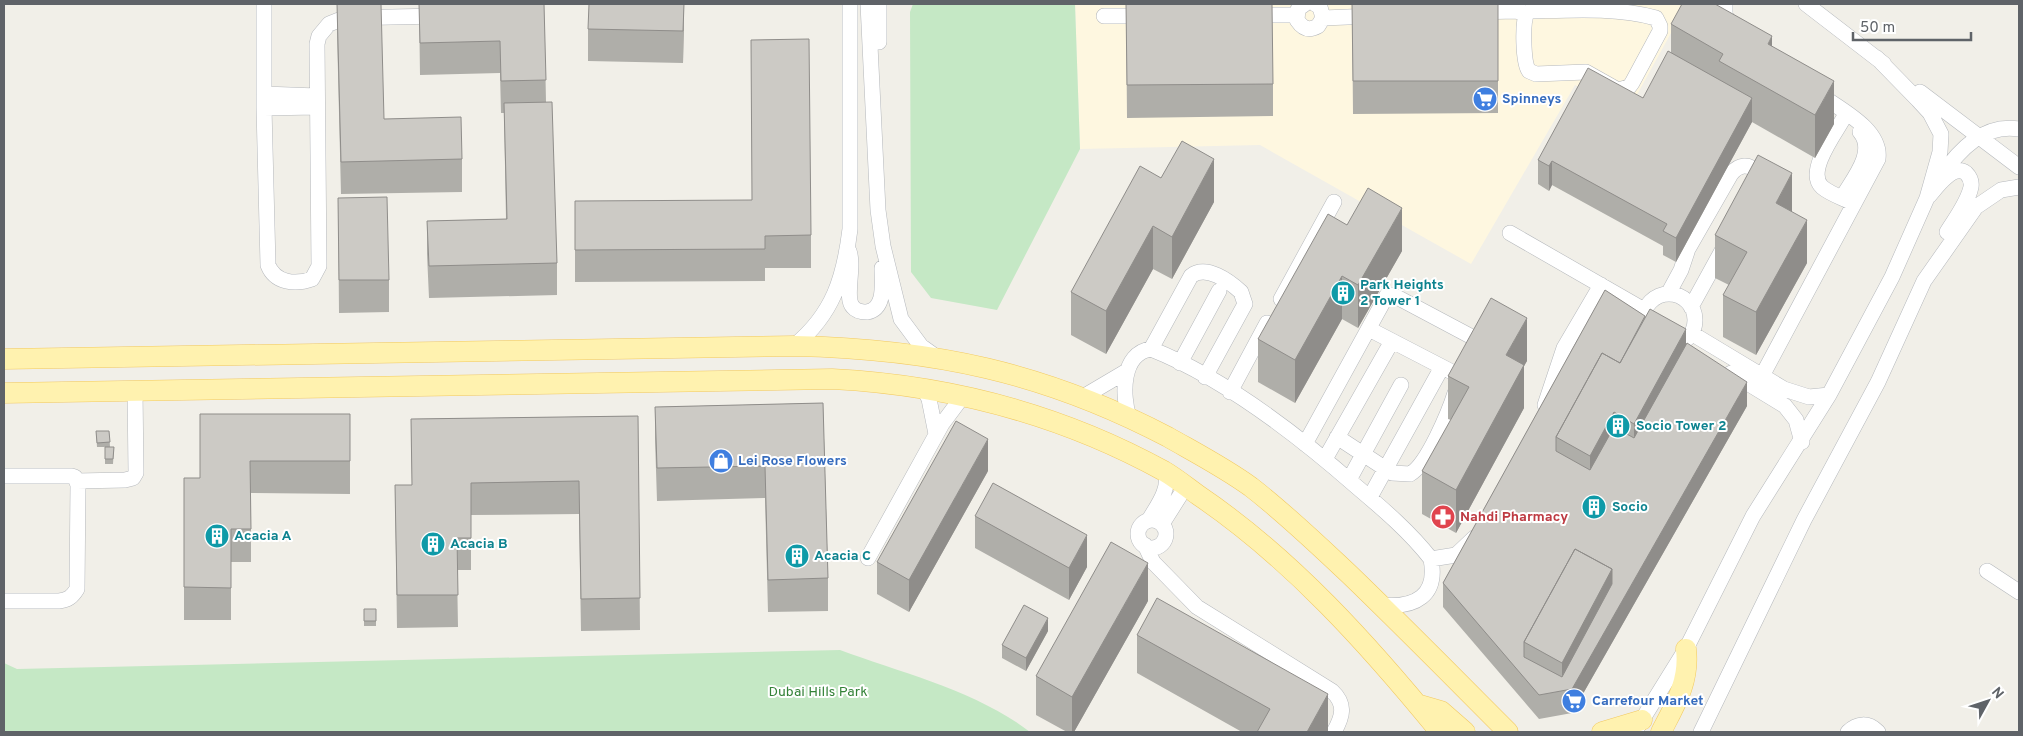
<svg xmlns="http://www.w3.org/2000/svg" width="2023" height="736" viewBox="0 0 2023 736" font-family="Overpass,sans-serif">
	<style>
		.commercial { fill: #fef7e0 }
		.green { fill: #c5e8c5 }
		.lines { fill: none; stroke-linecap: round; stroke-linejoin: round }
		.minor-casing { stroke: #b5b8bc; stroke-width: 16 }
		.major-casing { stroke: #f2c960; stroke-width: 21 }
		.minor { stroke: #fff; stroke-width: 15 }
		.major { stroke: #fff2af; stroke-width: 20 }
		.wall { fill: #afaea9 }
		.shaded-wall { fill: #8f8d8a }
		.building { fill: #cccac5; stroke: #8f8d8a; fill-rule: evenodd }
		.labels { text-anchor: middle; dominant-baseline: central; stroke-width: 4; stroke-linejoin: round; paint-order: stroke }
		.shop-label { font-size: 14px; font-weight: bold; fill: #366cbe; stroke: #fff; text-anchor: start }
		.culture-label { font-size: 14px; font-weight: bold; fill: #0d838f; stroke: #fff; text-anchor: start }
		.health-label { font-size: 14px; font-weight: bold; fill: #be3a42; stroke: #fff; text-anchor: start }
		.park-label { font-size: 14px; fill: #348238; stroke: #fff }
	</style>
	<rect width="100%" height="100%" fill="#f1efe8"/>
	<path class="commercial" d="M1075,4H1687L1628,111L1575,85L1471,264L1260,145L1080,149Z"/>
	<path class="green" d="M913,4H1075L1080,149L997,310L931,298L911,272L910,12Z
		M840,650C902,673 977,691 1030,732H4V663L17,669Z"/>
	<g class="lines">
		<defs>
			<path id="minor" d="M264,4V108L268,265C275,283 295,285 312,279L319,266L317,44L319,36L329,24L344,18L439,16
				M868,4L878,210L883,246L901,319L921,346L935,356
				M1305,4L1298,9L1297,20C1303,29 1309,31 1318,26L1323,18L1320,7L1315,4
				M1725,4V14L1731,27
				M1806,4L1884,64
				M1531,11C1571,10 1617,7 1656,18L1660,26V31L1632,83L1629,87L1618,90L1586,72L1536,74L1529,71C1523,63 1522,22 1527,13Z
				M1477,12L1515,11L1527,13
				M1253,15H1297
				M1104,16H1145
				M1323,18L1372,16
				M879,42V4
				M1920,92L2019,167
				M264,94L317,96
				M264,108L316,107
				M1846,114C1837,131 1805,171 1822,187C1830,194 1843,198 1853,203
				M1941,176C1959,150 1984,123 2019,129
				M1929,196C1937,187 1953,163 1966,173C1970,177 1972,181 1971,187C1968,202 1955,219 1947,232
				M1842,198C1852,180 1877,152 1860,132
				M1510,233L1644,310
				M849,251C855,267 844,298 853,307C856,311 862,312 867,312C886,309 882,282 882,268
				M1668,294L1681,270L1688,249L1731,174C1739,164 1749,163 1758,173L1759,183
				M1643 320a26 26 0 1 1 52 0a26 26 0 1 1-52 0Z
				M1281,299L1334,202
				M1691,307L1724,247
				M1369,329L1450,371
				M1691,333L1784,389L1809,397L1829,395
				M794,346C833,314 844,278 850,229V4
				M1151,349L1191,276C1206,264 1229,281 1241,292L1245,304L1205,377
				M1180,363L1219,291
				M1731,373L1785,406L1796,420L1802,442
				M1762,376L1878,159C1882,129 1839,109 1819,94
				M923,387L929,399L936,434
				M1230,392L1267,323
				M1083,397L1127,371
				M1545,405L1564,348L1601,285
				M1129,417C1122,396 1121,353 1151,349C1222,377 1300,437 1357,487C1383,509 1410,532 1431,559C1438,596 1415,608 1382,605
				M1337,437L1392,473L1410,474C1427,465 1449,412 1455,393
				M1305,444L1387,295H1393L1472,337L1475,344L1473,354
				M1325,459L1392,341
				M4,476H72L75,477L78,485L77,589C72,597 68,600 59,601H4
				M1349,480L1401,385
				M77,481L125,480L133,478L136,473L135,390
				M1370,497L1442,367
				M1149,520C1157,506 1171,488 1165,472
				M1138 534a14 14 0 1 1 28 0a14 14 0 1 1-28 0Z
				M1162,524L1186,486
				M1145,545L1153,562L1197,607L1332,691C1346,704 1343,716 1334,732
				M868,558L942,424L963,396
				M1431,559L1456,555L1474,538
				M1987,571L2019,592
				M1637,728L1686,649L1753,516L1829,395L1892,277L1927,198L1940,152L1941,134L1930,113L1918,100L1877,58
				M1701,732L1804,520L1878,382L1924,281L1976,207L2001,190L2019,187
				M1848,732C1857,723 1868,722 1878,732"/>
			<path id="major" d="M4,359L794,346C933,349 1044,372 1168,437C1196,453 1225,468 1251,487C1286,514 1317,544 1349,574C1403,626 1455,679 1508,732
				M4,393L832,379C949,385 1062,415 1164,471C1176,478 1187,487 1198,495C1291,558 1369,645 1440,732
				M1417,704L1441,711L1465,732
				M1602,732L1642,720
				M1661,732C1675,705 1690,681 1686,649"/>
		</defs>
		<use href="#minor" class="minor-casing"/>
		<use href="#major" class="major-casing"/>
		<use href="#minor" class="minor"/>
		<use href="#major" class="major"/>
	</g>
	<path class="wall" d="M337,4L384,119L462,159V192L341,194L337,32Z
		M419,4H544L546,102L557,263V295L429,298L427,254V221L506,219L504,113H501L500,73L420,75Z
		M684,4L683,63L588,61V29Z
		M1126,4L1273,84V116L1127,118Z
		M1352,4L1498,81V113L1353,114Z
		M1671,24L1772,46L1834,124L1815,158L1752,122L1676,262L1663,255V246L1552,185L1549,191L1538,184V160L1643,98L1671,53Z
		M1161,178L1214,202L1172,279L1153,269L1106,354L1071,335V292Z
		M338,198L389,280V312L339,313Z
		M575,201L811,235V268H765V281L575,282Z
		M1792,212L1807,263L1756,355L1723,337V295L1729,285L1715,278V235Z
		M1347,225L1402,251L1358,328L1342,319L1295,403L1258,382V339Z
		M1605,290L1686,343L1747,406L1572,713L1539,719L1443,607V583Z
		M1527,361L1524,365V408L1456,533L1422,514V471L1451,420L1448,419V376Z
		M823,403L828,578V611L768,612L765,498L657,501L655,439V407Z
		M350,414V494L251,493V562H231V620H184V478H200Z
		M638,416L640,630L581,631L579,514L471,515V570H457L458,627L397,628L395,485H412L411,419Z
		M96,431H109L110,447H97Z
		M105,447H114L113,464H105Z
		M988,471L909,612L877,594V562Z
		M975,516L1087,567L1069,600L975,548Z
		M1148,601L1074,732H1067L1036,715V676Z
		M364,609H376V626H364Z
		M1048,631L1026,671L1002,658V645Z
		M1137,635L1328,732H1242L1137,673Z"/>
	<path class="shaded-wall" d="M684,4L683,63V31Z
		M1772,36V79L1768,44Z
		M1834,81V124L1815,158V115Z
		M1752,98V122L1676,262V238Z
		M1214,159V202L1172,279V237Z
		M1552,161V185L1549,191V166Z
		M1792,173V216L1776,203Z
		M1402,208V251L1358,328V285Z
		M1807,220V263L1756,355V312Z
		M1153,226V269L1106,354V311Z
		M1342,276V319L1295,403V360Z
		M1527,318V361L1506,398V355Z
		M1686,329V368L1634,462V424Z
		M1524,365V408L1456,533V490Z
		M1747,382V406L1572,713V689Z
		M1614,412V451L1590,494V456Z
		M988,439V471L909,612V580Z
		M1087,535V567L1069,600V568Z
		M1148,563V601L1074,732H1072V697Z
		M1612,569V608L1562,690V663Z
		M1048,618V631L1026,671V658Z
		M1328,694V732H1307Z"/>
	<path class="building" d="M337,4H381L384,119L461,117L462,159L341,162Z
		M419,4H544L546,80L501,81L500,41L420,43Z
		M589,4H684L683,31L588,29Z
		M1126,4H1272L1273,84L1127,85Z
		M1352,4H1498V81H1353Z
		M1682,4H1715L1772,36L1768,44L1834,81L1815,115L1719,61L1723,54L1671,24Z
		M809,39L811,235L765,236V249L575,250V201L752,200L751,40Z
		M1668,51L1752,98L1676,238L1663,231L1667,224L1552,161L1549,166L1538,160L1588,68L1643,98Z
		M552,102L557,263L429,266L427,221L507,219L504,103Z
		M1182,141L1214,159L1172,237L1153,226L1106,311L1071,292L1140,166L1161,178Z
		M1758,155L1792,173L1776,203L1807,220L1756,312L1723,295L1747,252L1715,235Z
		M1368,188L1402,208L1358,285L1342,276L1295,360L1258,339L1328,214L1347,225Z
		M387,197L389,280H339L338,198Z
		M1605,290L1645,316L1620,363L1602,353L1556,437V451L1590,470L1614,427L1634,438L1687,343L1747,382L1572,689L1539,695L1443,583ZM1575,549L1612,569V584L1562,677L1524,657V642Z
		M1491,298L1527,318L1506,355L1524,365L1456,490L1422,471L1469,387L1448,376Z
		M1650,309L1686,329L1634,424L1614,412L1590,456L1556,437L1602,353L1620,363Z
		M823,403L828,578L768,580L765,466L657,468L655,407Z
		M200,414H350V461H250L251,529H231V588L184,587V478H200Z
		M638,416L640,598L581,599L579,481L471,483V538H457L458,595H397L395,485H412L411,419Z
		M956,421L988,439L909,580L877,562Z
		M96,431H109L110,442L97,443Z
		M105,447H114L113,459H105Z
		M993,483L1087,535L1069,568L975,516Z
		M1111,542L1148,563L1072,697L1036,676Z
		M1575,549L1612,569L1562,663L1524,642Z
		M1157,598L1328,694L1307,732H1257L1270,709L1137,635Z
		M1024,605L1048,618L1026,658L1002,645Z
		M364,609H376V621H364Z"/>
	<defs>
		<symbol id="supermarket-disc" viewBox="-11 -11 22 22"><circle r="9.5" fill="#3f7fe0" stroke="#fff"/><path d="M-6-5.5h2.5l.6 2H6L4.5 2H-2.5L-4.4-4H-6ZM-1.5 3.2a1.3 1.3 0 1 0 .1 0ZM3 3.2a1.3 1.3 0 1 0 .1 0Z" fill="#fff"/></symbol>
		<symbol id="building-disc" viewBox="-11 -11 22 22"><circle r="9.5" fill="#0f9aa8" stroke="#fff"/><path d="M-4-6H4V6H1V3H-1V6H-4ZM-2.5-4.3h1.7v1.8h-1.7ZM.8-4.3h1.7v1.8H.8ZM-2.5-1h1.7V.8h-1.7ZM.8-1h1.7V.8H.8Z" fill="#fff"/></symbol>
		<symbol id="shop-disc" viewBox="-11 -11 22 22"><circle r="9.5" fill="#3f7fe0" stroke="#fff"/><path d="M-5-2.5h2.3a2.7 3.5 0 0 1 5.4 0H5L5.5 6h-11ZM-1.5-2.5h3a1.5 2.3 0 0 0-3 0Z" fill="#fff"/></symbol>
		<symbol id="pharmacy-disc" viewBox="-11 -11 22 22"><circle r="9.5" fill="#e0444e" stroke="#fff"/><path d="M-2-6h4v4h4v4h-4v4h-4v-4h-4v-4h4Z" fill="#fff"/></symbol>
	</defs>
	<g fill-rule="evenodd">
		<use href="#supermarket-disc" x="1471" y="85" width="28" height="28"/>
		<use href="#building-disc" x="1329" y="279" width="28" height="28"/>
		<use href="#building-disc" x="1604" y="412" width="28" height="28"/>
		<use href="#shop-disc" x="707" y="447" width="28" height="28"/>
		<use href="#building-disc" x="1580" y="493" width="28" height="28"/>
		<use href="#pharmacy-disc" x="1429" y="503" width="28" height="28"/>
		<use href="#building-disc" x="203" y="522" width="28" height="28"/>
		<use href="#building-disc" x="419" y="530" width="28" height="28"/>
		<use href="#building-disc" x="783" y="542" width="28" height="28"/>
		<use href="#supermarket-disc" x="1560" y="687" width="28" height="28"/>
	</g>
	<g class="labels">
		<g class="shop-label">
			<text x="1502" y="99">Spinneys</text>
			<text x="738" y="461">Lei Rose Flowers</text>
			<text x="1592" y="701">Carrefour Market</text>
		</g>
		<g class="culture-label">
			<text x="1360" y="285">Park Heights<tspan x="1360" dy="16">2 Tower 1</tspan></text>
			<text x="1636" y="426">Socio Tower 2</text>
			<text x="1612" y="507">Socio</text>
			<text x="234" y="536">Acacia A</text>
			<text x="450" y="544">Acacia B</text>
			<text x="814" y="556">Acacia C</text>
		</g>
		<g class="health-label">
			<text x="1460" y="517">Nahdi Pharmacy</text>
		</g>
		<g class="park-label">
			<text x="818" y="692">Dubai Hills Park</text>
		</g>
	</g>
	<rect width="2023" height="736" fill="none" stroke="#5f6368" stroke-width="10"/>
	<g transform="translate(1988 701) rotate(50)" stroke="#ffffff" stroke-width="4" paint-order="stroke">
	<path d="M0-4L9 19L0 12L-9 19Z" fill="#5f6368"/>
	<text y="-8" font-size="14" font-weight="bold" text-anchor="middle" fill="#5f6368">N</text>
	</g>
	<path d="M1853 32v8h118v-8" fill="none" stroke="#5f6368" stroke-width="2.5"/>
	<text x="1860" y="32" font-size="15" fill="#5f6368" stroke="#ffffff" stroke-width="4" paint-order="stroke">50 m</text>
</svg>
